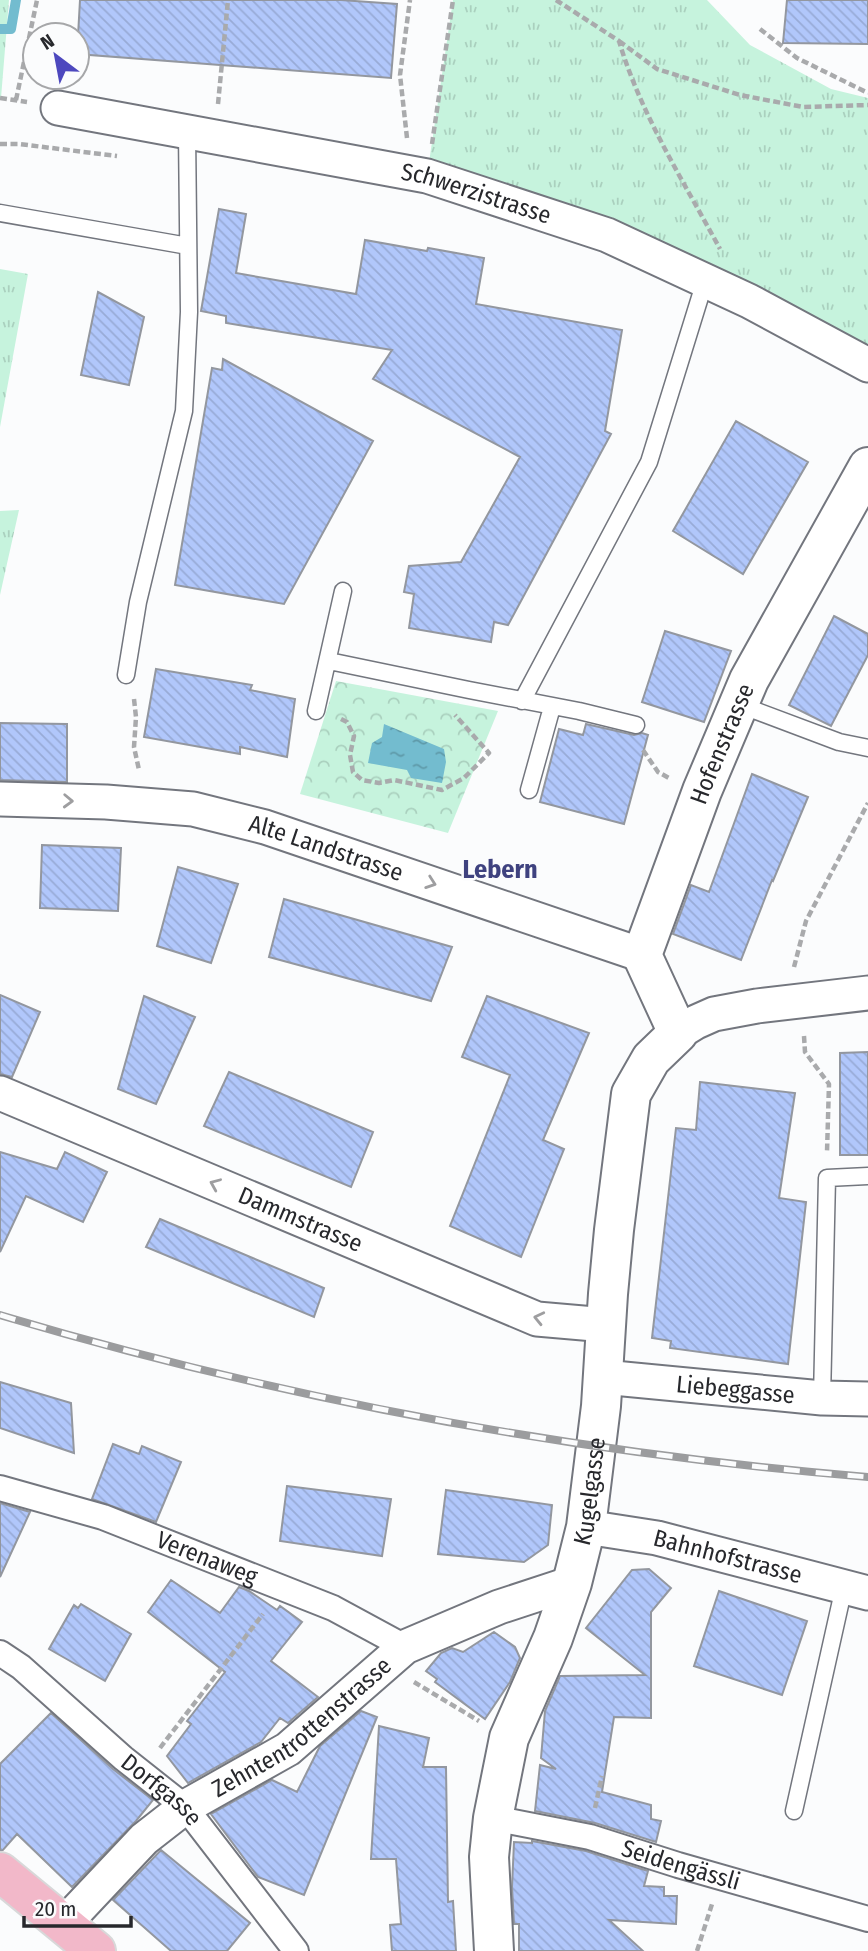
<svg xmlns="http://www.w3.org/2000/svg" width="868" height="1951" viewBox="0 0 868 1951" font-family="'Fira Sans Condensed',sans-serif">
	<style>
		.grass { fill: url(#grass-tufts) }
		.park { fill: url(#park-crowns) }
		.water { fill: url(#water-ripples) }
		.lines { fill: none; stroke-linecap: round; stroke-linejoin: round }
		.stream { stroke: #73bccf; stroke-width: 10 }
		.building { fill: url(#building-back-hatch); stroke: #93979f; stroke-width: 2 }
		.service-casing { stroke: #73767e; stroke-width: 19 }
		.pedestrian-casing { stroke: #73767e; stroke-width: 28 }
		.minor-casing { stroke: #73767e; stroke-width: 37 }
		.tertiary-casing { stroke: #73767e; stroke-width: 42 }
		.primary-casing { stroke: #d8d8d9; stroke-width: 42 }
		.path { stroke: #a9aaac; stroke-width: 4.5; stroke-dasharray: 7 3.5; stroke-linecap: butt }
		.service { stroke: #fff; stroke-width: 16 }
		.pedestrian { stroke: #fff; stroke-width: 24 }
		.minor { stroke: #fff; stroke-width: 33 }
		.tertiary { stroke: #fff; stroke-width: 38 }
		.primary { stroke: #f2b8c9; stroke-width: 38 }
		.rail-casing { stroke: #9b9c9e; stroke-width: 8 }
		.rail { stroke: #fbfcfd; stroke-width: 5; stroke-dasharray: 16; stroke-linecap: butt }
		.oneway { stroke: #9e9ea0 }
		.labels { text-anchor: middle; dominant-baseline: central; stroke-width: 5; stroke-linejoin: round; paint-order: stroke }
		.street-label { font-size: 24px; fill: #27282c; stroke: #fbfcfd }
		.neighbourhood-label { font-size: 26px; font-weight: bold; fill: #3f427f; stroke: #fbfcfd }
	</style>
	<defs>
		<pattern id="grass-tufts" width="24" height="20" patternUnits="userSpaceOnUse" patternTransform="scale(1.75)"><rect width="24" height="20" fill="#c6f3dd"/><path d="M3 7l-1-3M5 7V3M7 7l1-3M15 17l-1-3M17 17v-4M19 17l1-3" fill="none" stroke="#aad0be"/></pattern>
		<pattern id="park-crowns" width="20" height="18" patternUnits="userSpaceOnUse" patternTransform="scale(1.75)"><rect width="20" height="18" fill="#c6f3dd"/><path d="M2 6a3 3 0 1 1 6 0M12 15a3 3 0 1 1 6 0" fill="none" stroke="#aad0be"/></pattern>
		<pattern id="water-ripples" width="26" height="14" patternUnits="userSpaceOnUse" patternTransform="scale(1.75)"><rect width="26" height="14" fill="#73bccf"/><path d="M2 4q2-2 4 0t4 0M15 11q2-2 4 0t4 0" fill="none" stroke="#5e99a8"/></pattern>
		<pattern id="building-back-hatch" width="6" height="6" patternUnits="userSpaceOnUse" patternTransform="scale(1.75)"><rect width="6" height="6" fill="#b1c7fb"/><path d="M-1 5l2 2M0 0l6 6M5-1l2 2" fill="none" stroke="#98abd7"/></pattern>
	</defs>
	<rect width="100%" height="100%" fill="#fbfcfd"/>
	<path class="grass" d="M0,0H9L1,98H0Z
		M453,0H707L750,45L831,89L868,98V365L427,176Z
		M0,269L28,274L0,427Z
		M19,510L0,595V511Z"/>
	<path class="park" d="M336,681L498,711L448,833L300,794Z"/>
	<path class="water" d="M384,724L444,749L446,762L442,783L411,778L407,770L368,763L372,743L382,737Z"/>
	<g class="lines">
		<path class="stream" d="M0,29H11L16,0"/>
	</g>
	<path class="building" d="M80,0H341L397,4L391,78L77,54Z
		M787,0H868V44L783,43Z
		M219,209L246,214L236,273L356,294L365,240L427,251L428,248L484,258L476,304L622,330L605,431L611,434L508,625L494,622L491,642L409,628L414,594L404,592L409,566L461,562L520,457L373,379L392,350L226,323V316L201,311Z
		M98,292L144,317L129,385L81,375Z
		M223,359L373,441L284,604L175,585L212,368L222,370Z
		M736,421L808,462L743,574L673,531Z
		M834,616L868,634V655L831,726L789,705Z
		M665,631L731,651L704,722L642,702Z
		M156,669L252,685L250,690L295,699L287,757L240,747V754L144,737Z
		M0,723L67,724V782L0,780Z
		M586,724L634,735L642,733L648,735L624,824L540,802L559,729L583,735Z
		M752,774L808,797L773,881L772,880L741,960L673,934L691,885L709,892Z
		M42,845L121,848L118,911L40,908Z
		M178,867L238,884L211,963L157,946Z
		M284,899L452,947L431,1001L269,957Z
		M0,995L40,1012L12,1077L0,1074Z
		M144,996L195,1017L156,1104L118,1089Z
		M487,996L589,1033L543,1140L564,1149L521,1257L450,1226L510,1075L462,1057Z
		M868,1052V1155H840V1053Z
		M229,1072L373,1132L351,1187L204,1126Z
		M700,1082L795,1093L779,1198L806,1202L788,1364L670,1348L671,1341L652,1338L676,1128L696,1130Z
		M0,1152L57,1169L65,1152L107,1172L83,1222L26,1196L0,1252Z
		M160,1219L324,1288L314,1317L146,1247Z
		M0,1382L71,1403L74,1453L0,1428Z
		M113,1444L139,1454L142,1446L181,1462L156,1522L92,1499Z
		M287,1486L391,1499L382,1556L280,1541Z
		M446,1490L552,1505L548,1545L524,1562L438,1554Z
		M0,1503L30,1512L0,1577Z
		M649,1569L671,1588L651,1612V1718L614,1717L602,1792L651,1805V1819L661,1821L656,1842L595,1823L535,1811L540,1765L556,1769L541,1758L545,1711L560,1676L645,1675L586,1628L632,1570Z
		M171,1580L220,1613L239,1587L249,1591L277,1610L280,1606L302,1622L271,1661L318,1697L288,1723L280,1718L261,1742L188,1783L167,1756L191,1724L187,1721L225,1672L148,1612Z
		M719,1591L807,1621L782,1695L694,1666Z
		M81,1604L131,1634L105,1681L49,1649L74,1605L78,1608Z
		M494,1632L515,1647L520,1658L510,1682L485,1719L435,1682L437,1679L426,1671L441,1653L452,1648L463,1652Z
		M361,1711L377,1717L304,1895L258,1877L211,1814L272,1780L297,1792L320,1746Z
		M51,1713L113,1769L153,1800L136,1821L72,1887L17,1834L3,1850L0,1851V1764Z
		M379,1726L429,1738L423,1767H446L448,1902L453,1901L456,1951H392L390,1925L401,1924L396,1859H371Z
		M532,1841L586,1851L648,1871L644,1886L664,1887V1896H677L676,1924L609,1920L643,1951H519V1924H514L512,1887L514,1842L532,1843Z
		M161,1850L250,1923L227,1951H171L113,1900Z"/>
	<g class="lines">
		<defs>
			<path id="service" d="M0,213L188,246
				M329,661L469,690L579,711L636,725
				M126,675L138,602L184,411L189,312L187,132
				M522,701L649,462L705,281
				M738,704L839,742L868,748
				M316,711L343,591
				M529,790L552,707
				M822,1398L827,1178L868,1176
				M794,1811L844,1587"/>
			<g id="pedestrian">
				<path id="s1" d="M0,1488L103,1517L333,1608L405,1647"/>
				<path id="s2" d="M0,1653L21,1667L123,1758L185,1807L296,1951"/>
				<path id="s3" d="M493,1818L590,1837L678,1865L868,1919"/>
			</g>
			<g id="minor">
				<path id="s4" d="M58,108L427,176L607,235L749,301L868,365"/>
				<path id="s5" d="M0,799L106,802L193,809L265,827L642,955"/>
				<path d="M678,1033L696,1022L714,1014L757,1006L868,993"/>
				<path id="s6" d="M0,1093L537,1319L606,1325"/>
				<path id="s7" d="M603,1377L822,1398L868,1399"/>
				<path id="s8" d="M586,1527L657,1538L868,1593"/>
				<path id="s9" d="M63,1925L144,1839L185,1807L288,1749L405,1647L499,1607L572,1583"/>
			</g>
			<g id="tertiary">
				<path id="s10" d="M494,1951L489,1857L493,1818L509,1738L553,1638L572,1583L586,1527L601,1406L608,1294L614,1230L631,1094L651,1059L678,1033L642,955L702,791L749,680L868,467"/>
			</g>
			<path id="primary" d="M0,1872L96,1951"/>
		</defs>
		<use href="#service" class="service-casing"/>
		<use href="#pedestrian" class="pedestrian-casing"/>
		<use href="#minor" class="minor-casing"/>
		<use href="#tertiary" class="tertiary-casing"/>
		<use href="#primary" class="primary-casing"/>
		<path class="path" d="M556,0L619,41C641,115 684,182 720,249
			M760,29L797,58L868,93
			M619,41L657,69L740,95L803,107L868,105
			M0,98L27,102
			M16,100L37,0
			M218,104L228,0
			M407,138L400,75L410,0
			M0,144H19L117,156
			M432,144L453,0
			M134,699L136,717L134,747L139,770
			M341,719L347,722L354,736L350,755L353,772L362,780L379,783L394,780L442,790L464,778L489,753L455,715
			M643,750L658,772L669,778
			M794,967L806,921L868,803
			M804,1036L805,1052L829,1084L827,1152
			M414,1682L479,1721
			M160,1748L263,1614
			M595,1808L602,1776
			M697,1951L712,1904"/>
		<use href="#service" class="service"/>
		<use href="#pedestrian" class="pedestrian"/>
		<use href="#minor" class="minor"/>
		<use href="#tertiary" class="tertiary"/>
		<use href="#primary" class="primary"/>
		<defs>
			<path id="rail" d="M0,1315C282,1399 575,1453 868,1477"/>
		</defs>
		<use href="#rail" class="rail-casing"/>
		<use href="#rail" class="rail"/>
	</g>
	<defs><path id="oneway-chevron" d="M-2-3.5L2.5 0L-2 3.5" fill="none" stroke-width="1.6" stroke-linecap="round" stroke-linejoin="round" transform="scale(1.75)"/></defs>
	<g class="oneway">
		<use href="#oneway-chevron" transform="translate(68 801) rotate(2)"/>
		<use href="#oneway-chevron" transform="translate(431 883) rotate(19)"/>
		<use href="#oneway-chevron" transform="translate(215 1184) rotate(-157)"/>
		<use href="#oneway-chevron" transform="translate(539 1318) rotate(-167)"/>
	</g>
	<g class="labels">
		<g class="street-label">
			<text stroke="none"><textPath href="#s4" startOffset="427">Schwerzistrasse</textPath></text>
			<text stroke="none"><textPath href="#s10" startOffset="1265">Hofenstrasse</textPath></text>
			<text stroke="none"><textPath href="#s5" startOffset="332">Alte Landstrasse</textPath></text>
			<text stroke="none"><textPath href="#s6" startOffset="326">Dammstrasse</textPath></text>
			<text stroke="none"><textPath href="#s7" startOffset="133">Liebeggasse</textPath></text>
			<text stroke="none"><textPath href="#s10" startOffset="476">Kugelgasse</textPath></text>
			<text stroke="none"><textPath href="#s8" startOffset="145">Bahnhofstrasse</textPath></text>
			<text stroke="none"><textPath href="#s1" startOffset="219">Verenaweg</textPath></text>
			<text stroke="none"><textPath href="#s9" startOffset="312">Zehntentrottenstrasse</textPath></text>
			<text stroke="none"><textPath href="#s2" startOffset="212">Dorfgasse</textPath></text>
			<text stroke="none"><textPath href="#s3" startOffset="194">Seidengässli</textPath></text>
		</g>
		<g class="neighbourhood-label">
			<text x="500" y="869">Lebern</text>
		</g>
	</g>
	<g transform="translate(56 56) rotate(328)"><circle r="33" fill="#fbfcfd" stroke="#a6a7a9" stroke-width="2"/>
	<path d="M0-5L12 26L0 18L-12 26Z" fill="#4d48be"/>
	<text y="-10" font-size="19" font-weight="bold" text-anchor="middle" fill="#27282c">N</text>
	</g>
	<path d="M24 1916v10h107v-10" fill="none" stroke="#27282c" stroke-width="3.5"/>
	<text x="35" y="1916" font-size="21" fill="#27282c" stroke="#fbfcfd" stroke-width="5" paint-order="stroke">20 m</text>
</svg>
